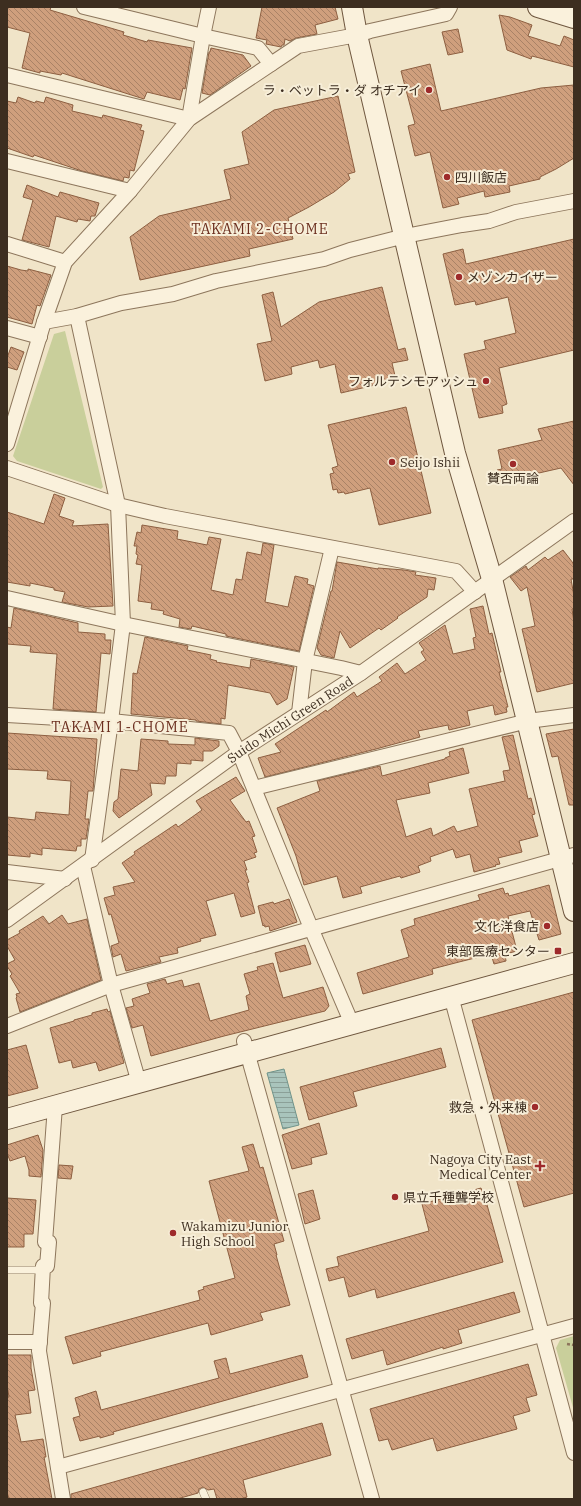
<svg xmlns="http://www.w3.org/2000/svg" width="581" height="1506" viewBox="0 0 581 1506" font-family="'IBM Plex Serif','Noto Sans JP',serif">
	<style>
		.green { fill: #c9cf9b }
		.water { fill: url(#water-rules); stroke: #6f938a }
		.building { fill: url(#building-back-hatch); stroke: #8d5f41 }
		.lines { fill: none; stroke-linecap: round; stroke-linejoin: round }
		.lane-casing { stroke: #8d765c; stroke-width: 8 }
		.street-casing { stroke: #8d765c; stroke-width: 16 }
		.secondary-casing { stroke: #6f573f; stroke-width: 22 }
		.path { stroke: #8d765c; stroke-width: 2.5; stroke-dasharray: 3 2; stroke-linecap: butt }
		.lane { stroke: #faf1dc; stroke-width: 7 }
		.street { stroke: #faf1dc; stroke-width: 14 }
		.secondary { stroke: #faf1dc; stroke-width: 20 }
		.poi-dot { fill: #9e2a2b; stroke: #f7eed8; stroke-width: 1.5 }
		.labels { text-anchor: middle; dominant-baseline: central; stroke-width: 4; stroke-linejoin: round; paint-order: stroke }
		.poi-label { font-size: 13px; fill: #3d2e20; stroke: #f7eed8; text-anchor: end }
		.street-label { font-size: 13px; fill: #3d2e20; stroke: #f7eed8 }
		.neighbourhood-label { font-size: 14px; letter-spacing: 1px; fill: #6b2e1e; stroke: #f7eed8 }
	</style>
	<defs>
		<pattern id="water-rules" width="6" height="5" patternUnits="userSpaceOnUse"><rect width="6" height="5" fill="#a9c4bc"/><path d="M0 2.5h6" fill="none" stroke="#8ba098"/></pattern>
		<pattern id="building-back-hatch" width="6" height="6" patternUnits="userSpaceOnUse"><rect width="6" height="6" fill="#cf9f7d"/><path d="M-1 5l2 2M0 0l6 6M5-1l2 2" fill="none" stroke="#a98266"/></pattern>
	</defs>
	<rect width="100%" height="100%" fill="#f0e4c8"/>
	<path class="green" d="M65,331L103,487L101,489L17,461L13,456L54,334Z
		M574,1336V1411L556,1348L560,1340Z"/>
	<path class="water" d="M284,1069L299,1125L283,1129L267,1073Z"/>
	<path class="building" d="M7,7H51L50,10L124,32L123,35L147,42L148,40L192,48L185,89L183,88L180,100L147,92L144,99L62,73L61,75L40,71V73L22,68L30,33L7,27Z
		M262,7H335L338,19L315,25L317,34L296,38L290,41L285,39L284,45H282L281,47L266,44L267,40L256,38Z
		M499,15L510,17L532,25L528,36L560,46L564,36L574,40V67L532,56L531,59L507,50Z
		M458,29L463,52L448,55L442,32Z
		M211,48L243,55L251,66L210,95L202,93L209,52H210Z
		M430,64L441,111L541,88L574,85V158L556,169L540,177V179L509,186L510,192L485,197L484,191L457,198L459,204L443,208L430,152L415,156L408,126L415,124L401,71Z
		M338,96L355,172L348,174L350,179L334,192L309,207L288,218L293,239L249,249L250,256L140,280L130,237L159,216L231,199L224,170L249,164L242,132L274,110Z
		M18,97L35,103L36,101L44,103L46,97L73,105L72,111L102,118L103,115L142,125L140,130L144,131L134,171L130,170L129,178L124,177L123,181L82,171L34,155L33,157L7,148V101L16,103Z
		M27,185L58,197L60,192L99,203L95,216H91L90,221L78,219L77,222L56,216L49,247L22,240L33,200L23,197Z
		M574,239V350L499,368L507,404L502,406L503,413L479,418L464,354L486,349L484,341L516,333L508,297L476,305L475,301L455,305L443,254L463,249L466,264Z
		M7,266L21,270L28,271V269L51,275L40,306L37,305L32,324L7,317Z
		M382,287L398,350L405,348L408,360L392,363L396,380L341,393L335,364L320,368L318,360L291,367L292,374L265,381L257,344L272,341L262,295L273,292L281,327L319,302Z
		M11,347L24,352L17,370L7,367V358Z
		M406,407L431,513L379,525L370,488L345,494L344,492L338,493L337,489L333,490L330,474L334,473L332,468L338,466L328,425Z
		M574,421V485L561,468L530,475L531,477L500,484L497,470L502,469L498,450L542,440L538,429Z
		M54,494L65,498L59,516L74,521L72,526L108,524L113,606L88,607L62,602L65,592L54,590V588L30,583V586L7,582V512L44,524Z
		M142,525L178,531L177,539L207,545L209,537L221,539L211,590L233,595L236,579L242,580L247,552L261,555L263,543L274,545L265,602L288,607L295,576L308,579L307,584L314,586L299,651L226,636V634L192,626L191,629L179,627L180,619L163,614L164,611L151,609L152,603L138,601L142,565L136,564L138,555L136,554L137,546H134L137,532L141,533Z
		M563,550L573,563L574,567V579H571L574,596V609H572L574,622V683L537,692L522,629L535,626L527,587L521,591L510,577L526,566L528,570L545,557L548,560Z
		M337,562L378,569V568L404,570L416,572L415,575L436,578L434,590L428,589L427,597L397,617L398,618L381,630L379,628L350,648L340,631L334,658L321,655L317,648L331,591H332Z
		M483,606L489,634L492,633L501,672H499L508,707H506L507,712L495,715L493,705L467,711L470,725L449,730L448,725L418,731L420,737L376,749L265,777L258,758L281,752L275,744L326,710L327,712L354,692L357,697L382,681L379,677L397,663L405,674L426,660L421,652L424,650L419,643L445,625L453,654L475,649L473,638L476,637L470,609Z
		M14,608L78,623V632L105,634V640H111L110,654L101,653L96,712L53,709L57,654L30,652L31,646L7,644V627L11,628Z
		M145,637L188,646L187,650L211,655L210,659L217,661L216,662L250,668L251,659L294,667L287,699L277,705L270,693L228,685L225,719L221,718V724L196,721V720L131,714L133,673L137,674Z
		M574,729V805H569L558,756L552,757L546,734Z
		M7,733L97,739L93,791H88L85,819H89L86,839H81V846H77L76,851L42,848V855L30,853V857L7,855V817L35,820L36,812L69,815L71,781L47,779L48,771L7,769Z
		M513,735L528,799L531,798L535,814L532,815L538,836L519,841L522,852L498,858L500,864L495,865L496,866L474,872L470,854L456,858L453,849L430,857L431,861L418,866L420,872L401,878L400,876L360,887L362,893L343,898L337,876L304,885L296,856L277,808L320,791L317,781L380,766L382,776L445,759V758L450,756L449,752L463,748L469,773L428,783L430,793L396,800L406,837L431,828L433,836L454,826L457,832L478,826L469,789L505,781L503,771L510,770L502,737Z
		M195,738L219,741V746L212,751H203V761L191,760V764L177,763L176,776H166L165,784L150,783L152,795L119,818L113,811L114,802L118,799L121,769L138,771L141,739L168,741V744L195,745Z
		M236,777L245,791L230,800L246,822L249,821L255,836L252,837L257,852L254,853L256,857L244,861L247,870H245L249,882L247,883L255,913L241,917L234,893L206,901L216,935L200,939L201,941L177,948L178,953L159,957L161,962L126,971L121,954L113,957L111,946L119,943L111,914L109,915L104,898L115,895L113,887L135,882L122,863L135,854L134,852L176,824L178,827L202,810L196,801Z
		M549,885L561,934L539,940L530,911L508,916L517,951L505,954L506,961L494,964L491,954L459,962L432,969L433,974L363,994L357,973L409,957L401,930L415,925L414,919L480,900L478,895L503,888L505,894L508,893L509,896Z
		M289,899L297,922L270,931L269,926L265,927L264,925L263,926L258,906L273,902L274,904Z
		M62,915L68,924L87,919L101,980L20,1012L16,998L17,997L16,994L20,993L10,976L12,974L7,966V964L15,960L7,946V940L20,933L19,931L43,916L49,924Z
		M305,945L311,964L280,972L275,953Z
		M273,963L283,998L323,987L329,1006L325,1011L224,1036L151,1056L143,1025L132,1028L126,1008L134,1006L132,999L150,993L147,984L165,979L167,984L182,980L184,987L199,983L210,1021L249,1010L246,996L250,994L244,974L258,970L257,967Z
		M574,992V1193L524,1207L472,1020Z
		M107,1009L108,1012L110,1011L124,1063L99,1071L96,1062L73,1068L71,1060L59,1063L50,1028L74,1021V1020L92,1015V1013Z
		M26,1045L38,1088L7,1096V1050Z
		M441,1048L446,1067L353,1092L357,1106L309,1120L300,1087Z
		M319,1123L327,1154L311,1158L312,1164L292,1169L282,1135Z
		M38,1135L43,1150L41,1177L29,1176V1170L25,1156L10,1161L7,1153V1145Z
		M253,1144L260,1168L263,1167L284,1241L274,1244L277,1255H276L290,1305L260,1313L263,1320L211,1335L208,1323L100,1352L101,1356L73,1364L65,1337L200,1300L198,1291L204,1289L203,1287L235,1278L209,1181L249,1171L242,1147Z
		M59,1165L73,1166L71,1179L58,1178Z
		M481,1188L483,1194H484L503,1262L377,1298L375,1289L349,1297L344,1277L329,1281L326,1269L339,1266L337,1257L429,1231L422,1204Z
		M313,1190L320,1219L305,1224L298,1194Z
		M7,1198L36,1200L33,1234H24V1247H7Z
		M514,1292L520,1312L458,1330L462,1343L443,1349V1347L387,1365L383,1350L352,1359L346,1339Z
		M7,1355H31V1368L35,1390L28,1391L31,1413L15,1415L21,1442L43,1439L46,1457H44L52,1499H9L7,1492V1397H9L7,1385Z
		M302,1355L308,1377L113,1432L114,1434L100,1438V1436L80,1441L73,1418L80,1416L75,1398L96,1391L101,1410L219,1378L214,1361L226,1358L230,1374Z
		M528,1364L537,1395L526,1398L530,1411L513,1416L517,1429L437,1451L433,1438L392,1450L388,1439L379,1441L370,1409Z
		M322,1423L331,1455L243,1480L247,1497L240,1499H217L214,1489L208,1490L203,1487L199,1489L198,1493L177,1499H71V1494Z"/>
	<g class="lines">
		<defs>
			<path id="lane" d="M7,1270H43
				M203,1492L206,1499"/>
			<g id="street">
				<path d="M84,7L203,36L258,48L271,64"/>
				<path d="M7,75L189,119L203,36L209,7"/>
				<path d="M7,161L130,191"/>
				<path d="M7,244L65,262"/>
				<path d="M77,316L118,505L123,624L111,721L92,860"/>
				<path d="M44,322L65,262L130,191L189,119L298,46L357,35L370,31L446,14L450,7"/>
				<path d="M7,328L40,337"/>
				<path d="M7,444L44,322L77,316L121,303L173,294L216,281L324,259L350,250L405,236L462,225L489,221L516,212L574,201"/>
				<path d="M7,468L118,505L165,516L456,571L475,592"/>
				<path d="M7,598L123,624L341,668L361,673"/>
				<path d="M299,713L305,661L332,548"/>
				<path d="M7,715L111,721L229,733L239,752L311,928L352,1024"/>
				<path d="M254,788L528,721L574,715"/>
				<path d="M83,866L111,985L139,1083"/>
				<path d="M7,872L65,879"/>
				<path id="s1" d="M7,920L239,752L361,673L574,521"/>
				<path d="M451,996L574,1453"/>
				<path d="M7,1026L111,985L574,855"/>
				<path d="M244,1041L372,1499"/>
				<path d="M55,1106L45,1242H49L47,1266H43L41,1303H43L39,1351L63,1499"/>
				<path d="M7,1342H40"/>
				<path d="M58,1467L574,1326"/>
			</g>
			<path id="secondary" d="M352,7L357,35L455,453L492,579L574,911
				M538,7L574,18
				M7,1119L574,963"/>
		</defs>
		<use href="#lane" class="lane-casing"/>
		<use href="#street" class="street-casing"/>
		<use href="#secondary" class="secondary-casing"/>
		<path class="path" d="M567,1344L574,1345"/>
		<use href="#lane" class="lane"/>
		<use href="#street" class="street"/>
		<use href="#secondary" class="secondary"/>
	</g>
	<g class="poi-dot">
		<circle cx="429" cy="90" r="4"/>
		<circle cx="447" cy="177" r="4"/>
		<circle cx="459" cy="277" r="4"/>
		<circle cx="486" cy="381" r="4"/>
		<circle cx="392" cy="462" r="4"/>
		<circle cx="513" cy="464" r="4"/>
		<circle cx="547" cy="926" r="4"/>
		<rect x="554" y="947" width="8" height="8" rx="2"/>
		<circle cx="535" cy="1107" r="4"/>
		<path d="M538 1160h4v4h4v4h-4v4h-4v-4h-4v-4h4z"/>
		<circle cx="395" cy="1197" r="4"/>
		<circle cx="173" cy="1233" r="4"/>
	</g>
	<g class="labels">
		<g class="poi-label">
			<text x="421" y="90">ラ・ベットラ・ダ オチアイ</text>
			<text x="455" y="177" text-anchor="start">四川飯店</text>
			<text x="467" y="277" text-anchor="start">メゾンカイザー</text>
			<text x="478" y="381">フォルテシモアッシュ</text>
			<text x="400" y="462" text-anchor="start">Seijo Ishii</text>
			<text x="513" y="478" text-anchor="middle">賛否両論</text>
			<text x="539" y="926">文化洋食店</text>
			<text x="550" y="951">東部医療センター</text>
			<text x="527" y="1107">救急・外来棟</text>
			<text x="531" y="1159">Nagoya City East<tspan x="531" dy="15">Medical Center</tspan></text>
			<text x="403" y="1197" text-anchor="start">県立千種聾学校</text>
			<text x="181" y="1226" text-anchor="start">Wakamizu Junior<tspan x="181" dy="15">High School</tspan></text>
		</g>
		<g class="street-label">
			<text stroke="none"><textPath href="#s1" startOffset="347">Suido Michi Green Road</textPath></text>
		</g>
		<g class="neighbourhood-label">
			<text x="260" y="229">TAKAMI 2-CHOME</text>
			<text x="120" y="727">TAKAMI 1-CHOME</text>
		</g>
	</g>
	<rect width="581" height="1506" fill="none" stroke="#3d2e20" stroke-width="16"/>
</svg>
